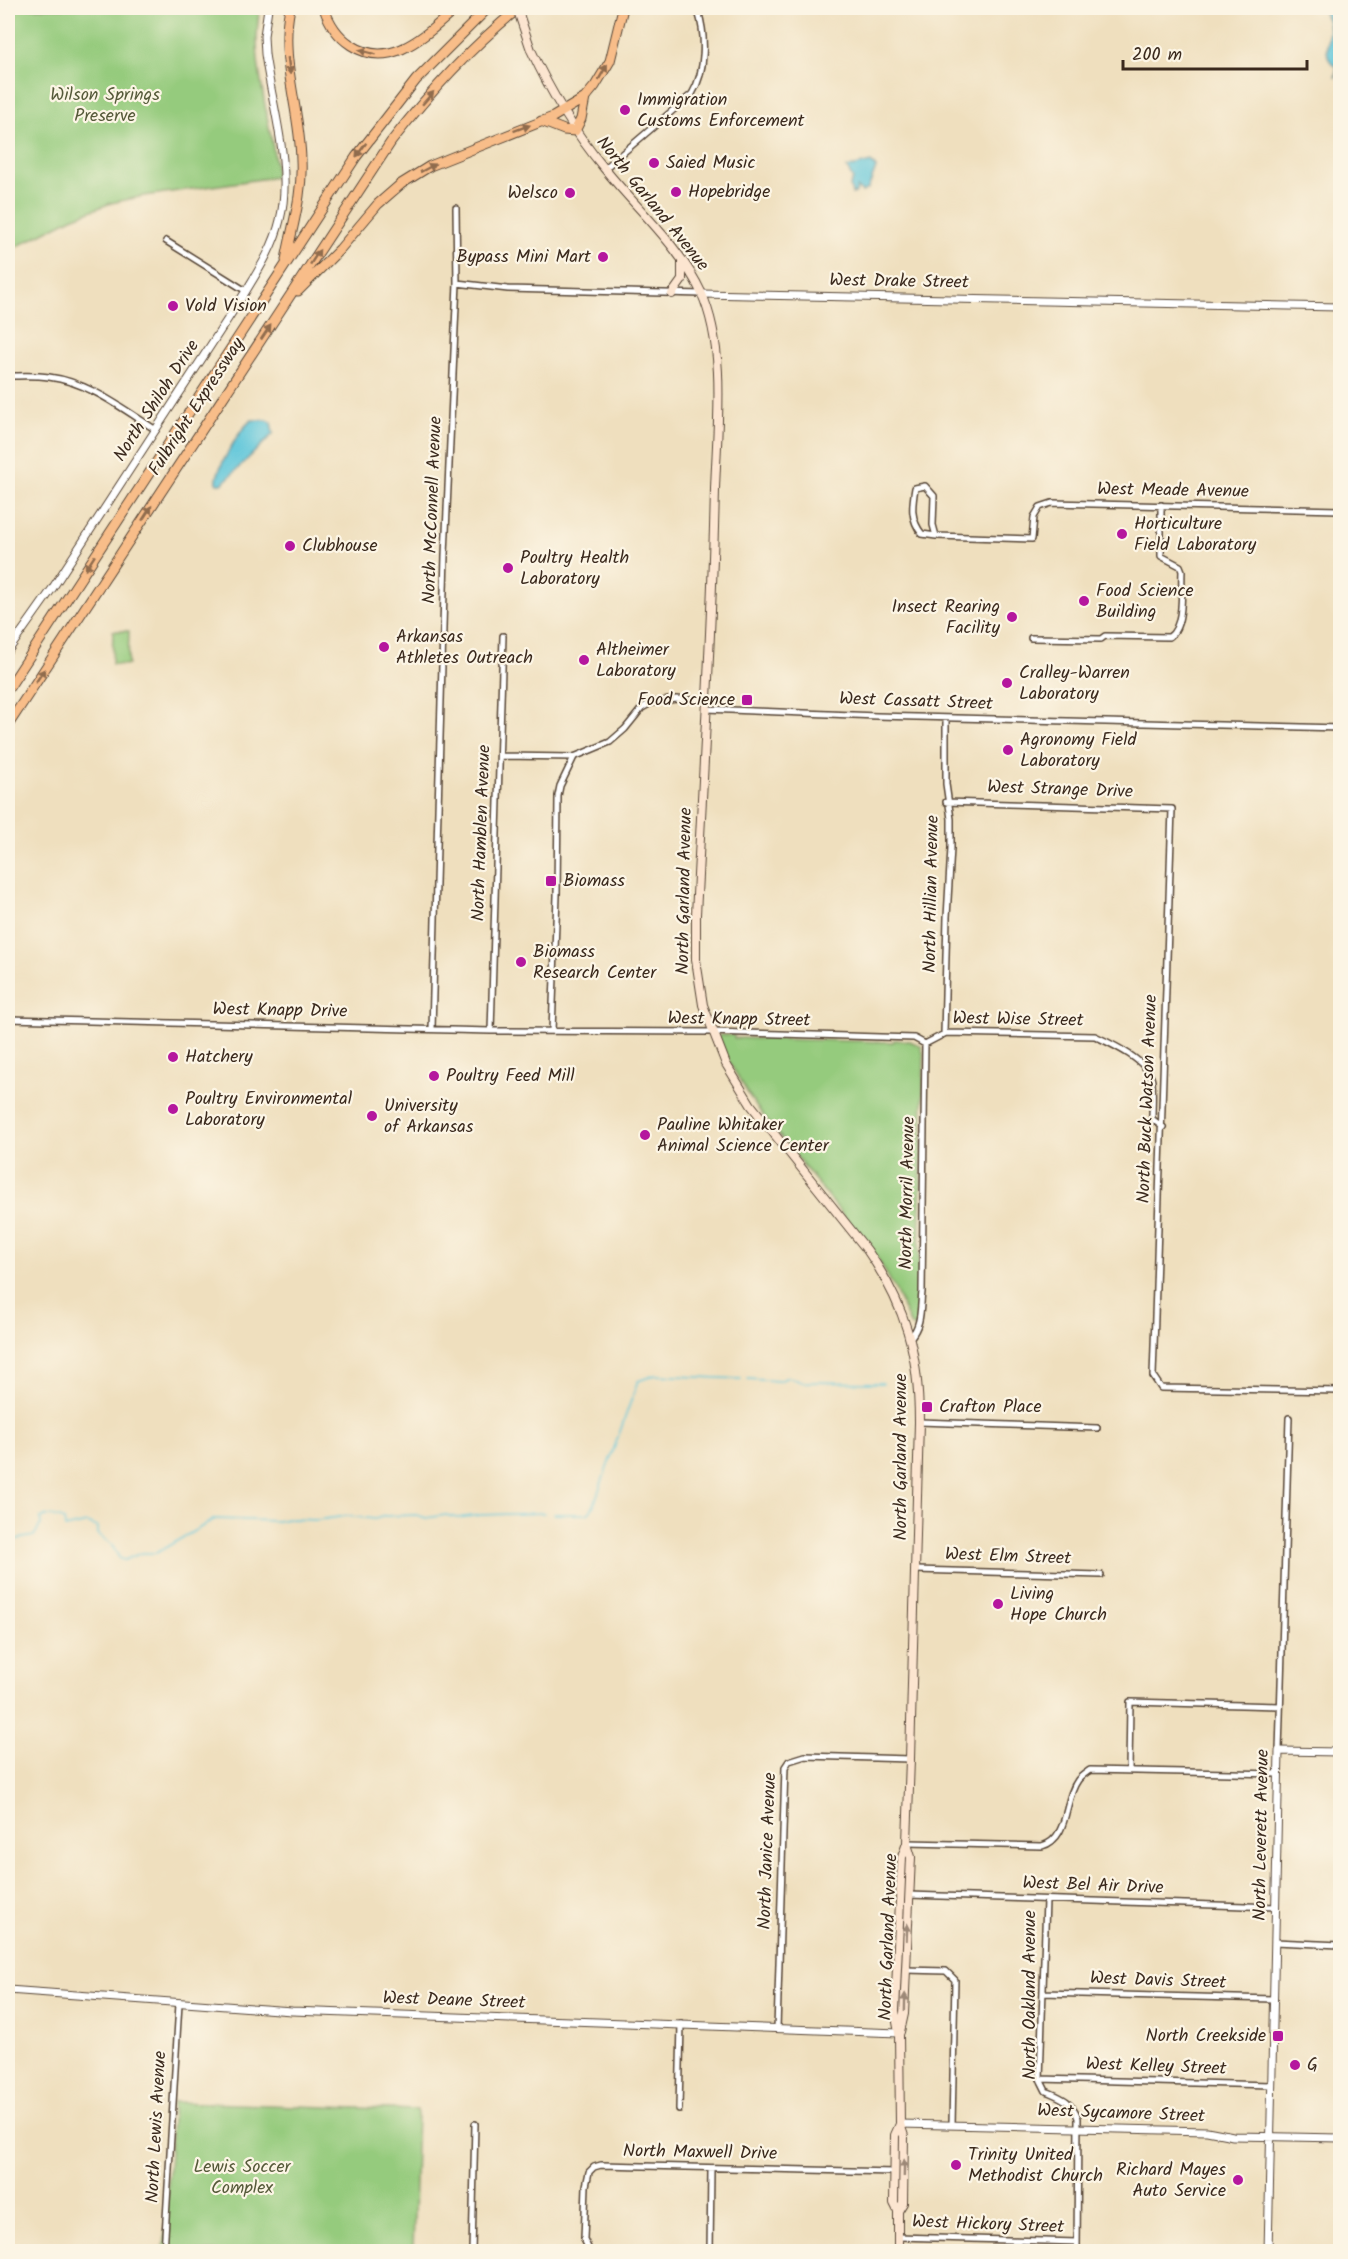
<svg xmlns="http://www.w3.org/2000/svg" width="1348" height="2259" viewBox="0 0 1348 2259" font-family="Kalam,sans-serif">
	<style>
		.green { fill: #95cb7d; stroke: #687a4e; stroke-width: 1.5 }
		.water { fill: #5ec6da; stroke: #4c787c; stroke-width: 1.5 }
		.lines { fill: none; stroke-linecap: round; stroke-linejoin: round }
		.stream { stroke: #5ec6da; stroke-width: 1.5 }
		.minor-casing { stroke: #564536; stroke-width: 8 }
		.tertiary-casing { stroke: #564536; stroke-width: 9 }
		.secondary-casing { stroke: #564536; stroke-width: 10 }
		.motorway-casing { stroke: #564536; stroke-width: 11 }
		.minor { stroke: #fff; stroke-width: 5 }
		.tertiary { stroke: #fff; stroke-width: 7 }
		.secondary { stroke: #fce5d0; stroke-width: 8 }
		.motorway { stroke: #f8bd89; stroke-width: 9 }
		.secondary-bridge-casing { stroke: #564536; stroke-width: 10; stroke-linecap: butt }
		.secondary-bridge { stroke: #fce5d0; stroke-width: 8 }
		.oneway { fill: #906c4e }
		.oneway2 { fill: #9c8877 }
		.poi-dot { fill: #b5179e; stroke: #fcf5e5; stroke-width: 2 }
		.labels { text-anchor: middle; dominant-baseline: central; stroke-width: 4.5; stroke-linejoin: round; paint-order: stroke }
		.park-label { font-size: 18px; fill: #565a3a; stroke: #fcf5e5 }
		.poi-label { font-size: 18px; fill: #3b2a1e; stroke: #fcf5e5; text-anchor: start }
		.street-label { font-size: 18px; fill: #3b2a1e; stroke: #fcf5e5 }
	</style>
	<rect width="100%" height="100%" fill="#fcf5e5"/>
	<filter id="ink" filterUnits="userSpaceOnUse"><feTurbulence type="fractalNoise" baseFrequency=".0167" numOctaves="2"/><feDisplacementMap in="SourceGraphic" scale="12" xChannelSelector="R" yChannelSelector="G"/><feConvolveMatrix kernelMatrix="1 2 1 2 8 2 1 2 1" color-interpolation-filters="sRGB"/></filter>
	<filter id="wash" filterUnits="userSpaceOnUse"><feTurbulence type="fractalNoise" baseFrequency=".008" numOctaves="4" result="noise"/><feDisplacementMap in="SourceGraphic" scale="24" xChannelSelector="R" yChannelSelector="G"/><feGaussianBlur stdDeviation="1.35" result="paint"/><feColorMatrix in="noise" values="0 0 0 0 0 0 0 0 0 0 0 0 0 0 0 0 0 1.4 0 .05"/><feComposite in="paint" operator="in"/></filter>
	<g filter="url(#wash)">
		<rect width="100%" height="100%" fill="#efdfbe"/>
		<path class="green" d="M8,8H260C252,48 262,87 269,127C272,143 277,161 275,177L144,196L111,203L72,218L8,251Z
			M113,631H129L128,665L112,664Z
			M720,1035H734V1038L893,1042L894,1040L910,1041L921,1046L924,1056L918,1297L917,1325L914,1328L911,1326L895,1289L878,1259L755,1105L730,1064L718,1037Z
			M173,2102L417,2110L413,2251L164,2252Z"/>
		<path class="water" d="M1323,8H1340C1341,24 1344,66 1335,78L1337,67C1319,57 1332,37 1328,22C1326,16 1323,13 1323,8Z
			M871,162L876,168L868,189L862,192L857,188L856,193L852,194L850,185L853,179L847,168Z
			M252,420H267L271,422L273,434L226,480L222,484H217C214,472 241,427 252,420Z"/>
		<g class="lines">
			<path class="stream" d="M748,1379L779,1381L788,1377L802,1382L883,1383
				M554,1514H585L589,1513L593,1507L638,1381L655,1375L741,1379
				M8,1550L12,1547L11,1542L13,1540L34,1536L41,1524L40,1518C47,1514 56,1517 64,1520L65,1528L87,1523L97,1527V1534L111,1544L120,1559L125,1560L141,1553H156L215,1519L278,1521L288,1519L317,1520L347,1516L375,1519L385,1516L417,1515L426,1518L446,1515L457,1518L481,1515L544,1513"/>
		</g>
	</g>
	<g filter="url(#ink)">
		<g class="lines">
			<defs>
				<path id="minor" d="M604,169L692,94C706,71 706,36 698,11
					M166,241L246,291
					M457,283L508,289L702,294
					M8,376C21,376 35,375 49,377C89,382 123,409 156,430
					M936,536L933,525L934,496L925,486L915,488C912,506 910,519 922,534L936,536L1032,539L1034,517L1040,507L1052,503L1340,510
					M1031,638L1101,639L1105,636L1169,637C1185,627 1181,588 1182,571L1180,566L1161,556V505
					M707,709L877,716L1340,728
					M500,756L574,757L610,742L625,729L642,708L651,703L676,699L707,701
					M946,802L1172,809L1153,1376L1161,1388L1340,1391
					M8,1019L491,1031L712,1032L914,1038L925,1044
					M432,1029L445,555L457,283L456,208
					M491,1031L503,636
					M552,1031L557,896L558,796L560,786L574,757
					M944,1034L947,917L951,848V819L946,784V718
					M925,1044L946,1033L1095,1036C1112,1044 1149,1061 1152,1081C1153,1094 1152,1107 1152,1119L1163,1127
					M910,1338C922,1325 920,1309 922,1292L925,1044
					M919,1422L1097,1428
					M915,1570L1101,1575
					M1279,1751L1289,1418
					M1129,1770L1130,1702L1280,1706
					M907,1843L1042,1846C1070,1838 1063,1800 1078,1780C1081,1776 1086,1773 1090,1770L1278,1774
					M909,1895L1276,1907
					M1046,1900L1040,2079L1046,2091C1062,2098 1072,2101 1078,2118L1077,2252
					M1275,1942L1340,1945
					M905,1970L946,1971L955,1980L952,2125
					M1043,1993L1273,1999
					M777,2029L785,1767L789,1761L805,1756L910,1759
					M1040,2079L1271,2085
					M679,2109L681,2024
					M898,2237L1077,2242
					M164,2252L179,2004
					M472,2252L475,2124
					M590,2252L584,2239L586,2186L589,2172L594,2167L601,2165L894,2172
					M710,2252L711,2169"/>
				<path id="tertiary" d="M702,294L1340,307
					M8,651L52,589L246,291C260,268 274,246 280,220C293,168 272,106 265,54L264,36L268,8
					M8,1990L292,2011L899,2033
					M900,2124L1207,2131L1233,2136L1340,2138
					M1268,2252L1279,1751L1340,1752"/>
				<path id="secondary" d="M531,50C551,93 574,132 604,168C636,208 679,245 701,292C727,349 717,427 715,489C712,631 703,773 696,915V960L703,1005L726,1064L751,1105L867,1250C906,1306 919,1354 919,1422L910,1759L907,1843L902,1857L895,2011L899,2033L900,2124L904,2136L903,2203L898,2211
					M672,294L682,280V262
					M900,2032L904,2014L911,1857L907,1844
					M898,2252V2211L894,2203L895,2135L900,2124"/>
				<path id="motorway" d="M324,8C329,23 337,36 351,45C392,72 428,32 457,8
					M541,121L564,130L575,131L581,119L585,98
					M286,260C292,227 303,194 301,160C300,109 279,58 290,8
					M298,291L340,249L378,204L401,184L430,166L553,117L585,98L595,86L610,61L623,8
					M8,689L356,157L416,80L488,8
					M8,725L391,142C429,93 471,47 519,8"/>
			</defs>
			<use href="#minor" class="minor-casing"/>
			<use href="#tertiary" class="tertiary-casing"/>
			<use href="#secondary" class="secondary-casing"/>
			<use href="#motorway" class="motorway-casing"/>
			<use href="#minor" class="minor"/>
			<use href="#tertiary" class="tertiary"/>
			<use href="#secondary" class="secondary"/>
			<use href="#motorway" class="motorway"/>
			<defs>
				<path id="secondary-bridge" d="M517,8L531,50"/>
			</defs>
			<use href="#secondary-bridge" class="secondary-bridge-casing"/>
			<use href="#secondary-bridge" class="secondary-bridge"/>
		</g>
		<defs><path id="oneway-solid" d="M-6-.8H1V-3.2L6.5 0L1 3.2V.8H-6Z" transform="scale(1.5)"/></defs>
		<g class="oneway">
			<use href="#oneway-solid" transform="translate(367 52) rotate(-165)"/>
			<use href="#oneway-solid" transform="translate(289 66) rotate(82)"/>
			<use href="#oneway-solid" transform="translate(603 72) rotate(-60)"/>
			<use href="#oneway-solid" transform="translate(428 98) rotate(-49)"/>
			<use href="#oneway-solid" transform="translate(522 128) rotate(-20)"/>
			<use href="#oneway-solid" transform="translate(361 150) rotate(126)"/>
			<use href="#oneway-solid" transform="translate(428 168) rotate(-28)"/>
			<use href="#oneway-solid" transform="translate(315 257) rotate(-57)"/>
			<use href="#oneway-solid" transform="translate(266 332) rotate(-56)"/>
			<use href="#oneway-solid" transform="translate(147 513) rotate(-57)"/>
			<use href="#oneway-solid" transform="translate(90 563) rotate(123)"/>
			<use href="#oneway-solid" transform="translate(40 676) rotate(-56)"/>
		</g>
		<g class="oneway2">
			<use href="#oneway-solid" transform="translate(907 1932) rotate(-87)"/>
			<use href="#oneway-solid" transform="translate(905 2002) rotate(-89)"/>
			<use href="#oneway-solid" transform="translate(904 2168) rotate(-89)"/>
		</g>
	</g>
	<g class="poi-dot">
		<circle cx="625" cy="110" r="6"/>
		<circle cx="654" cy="163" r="6"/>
		<circle cx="676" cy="192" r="6"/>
		<circle cx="570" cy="193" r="6"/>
		<circle cx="603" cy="257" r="6"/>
		<circle cx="173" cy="306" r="6"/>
		<circle cx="1122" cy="534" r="6"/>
		<circle cx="290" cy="546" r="6"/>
		<circle cx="508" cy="568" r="6"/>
		<circle cx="1084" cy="601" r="6"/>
		<circle cx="1012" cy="617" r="6"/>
		<circle cx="384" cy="647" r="6"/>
		<circle cx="584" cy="660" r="6"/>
		<circle cx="1007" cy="683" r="6"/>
		<rect x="741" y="694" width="12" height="12" rx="3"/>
		<circle cx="1008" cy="750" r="6"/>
		<rect x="545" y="875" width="12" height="12" rx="3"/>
		<circle cx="521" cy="962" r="6"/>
		<circle cx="173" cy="1057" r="6"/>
		<circle cx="434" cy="1076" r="6"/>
		<circle cx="173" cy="1109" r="6"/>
		<circle cx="372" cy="1116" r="6"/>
		<circle cx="645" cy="1135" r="6"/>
		<rect x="921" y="1401" width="12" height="12" rx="3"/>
		<circle cx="998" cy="1604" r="6"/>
		<rect x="1272" y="2030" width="12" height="12" rx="3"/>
		<circle cx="1295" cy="2065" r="6"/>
		<circle cx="956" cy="2165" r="6"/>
		<circle cx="1238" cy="2180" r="6"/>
	</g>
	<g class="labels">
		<g class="park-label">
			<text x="105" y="95">Wilson Springs<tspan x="105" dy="21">Preserve</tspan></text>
			<text x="242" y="2167">Lewis Soccer<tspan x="242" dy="21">Complex</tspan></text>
		</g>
		<g class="poi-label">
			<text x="637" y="100">Immigration<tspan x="637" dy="21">Customs Enforcement</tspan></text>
			<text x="666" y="163">Saied Music</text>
			<text x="688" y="192">Hopebridge</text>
			<text x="558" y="193" text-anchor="end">Welsco</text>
			<text x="591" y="257" text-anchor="end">Bypass Mini Mart</text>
			<text x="185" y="306">Vold Vision</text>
			<text x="1134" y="524">Horticulture<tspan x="1134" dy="21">Field Laboratory</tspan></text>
			<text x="302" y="546">Clubhouse</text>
			<text x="520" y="558">Poultry Health<tspan x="520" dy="21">Laboratory</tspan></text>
			<text x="1096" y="591">Food Science<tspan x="1096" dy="21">Building</tspan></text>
			<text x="1000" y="607" text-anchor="end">Insect Rearing<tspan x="1000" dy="21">Facility</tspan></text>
			<text x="396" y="637">Arkansas<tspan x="396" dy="21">Athletes Outreach</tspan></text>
			<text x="596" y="650">Altheimer<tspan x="596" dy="21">Laboratory</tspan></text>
			<text x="1019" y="673">Cralley-Warren<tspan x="1019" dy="21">Laboratory</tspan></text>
			<text x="735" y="700" text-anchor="end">Food Science</text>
			<text x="1020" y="740">Agronomy Field<tspan x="1020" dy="21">Laboratory</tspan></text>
			<text x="563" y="881">Biomass</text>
			<text x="533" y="952">Biomass<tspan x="533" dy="21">Research Center</tspan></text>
			<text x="185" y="1057">Hatchery</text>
			<text x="446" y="1076">Poultry Feed Mill</text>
			<text x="185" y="1099">Poultry Environmental<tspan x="185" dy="21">Laboratory</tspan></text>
			<text x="384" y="1106">University<tspan x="384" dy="21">of Arkansas</tspan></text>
			<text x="657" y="1125">Pauline Whitaker<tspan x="657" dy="21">Animal Science Center</tspan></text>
			<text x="939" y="1407">Crafton Place</text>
			<text x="1010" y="1594">Living<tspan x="1010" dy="21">Hope Church</tspan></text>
			<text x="1266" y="2036" text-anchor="end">North Creekside</text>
			<text x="1307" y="2065">G</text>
			<text x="968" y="2155">Trinity United<tspan x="968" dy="21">Methodist Church</tspan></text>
			<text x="1226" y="2170" text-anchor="end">Richard Mayes<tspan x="1226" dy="21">Auto Service</tspan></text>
		</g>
		<g class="street-label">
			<text transform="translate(652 204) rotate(51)">North Garland Avenue</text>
			<text transform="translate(899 282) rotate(1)">West Drake Street</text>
			<text transform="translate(157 401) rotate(-57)">North Shiloh Drive</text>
			<text transform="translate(197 407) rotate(-57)">Fulbright Expressway</text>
			<text transform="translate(1173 491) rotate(1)">West Meade Avenue</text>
			<text transform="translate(433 510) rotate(-88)">North McConnell Avenue</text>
			<text transform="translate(916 702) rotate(2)">West Cassatt Street</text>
			<text transform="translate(1060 790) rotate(2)">West Strange Drive</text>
			<text transform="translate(482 833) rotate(-88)">North Hamblen Avenue</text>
			<text transform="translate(685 891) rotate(-89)">North Garland Avenue</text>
			<text transform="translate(932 894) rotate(-89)">North Hillian Avenue</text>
			<text transform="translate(280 1011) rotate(1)">West Knapp Drive</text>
			<text transform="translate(739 1020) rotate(1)">West Knapp Street</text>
			<text transform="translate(1018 1020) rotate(1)">West Wise Street</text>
			<text transform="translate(1148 1099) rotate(-88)">North Buck Watson Avenue</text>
			<text transform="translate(908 1193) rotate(-89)">North Morril Avenue</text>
			<text transform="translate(901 1457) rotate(-90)">North Garland Avenue</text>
			<text transform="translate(1008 1557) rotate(2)">West Elm Street</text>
			<text transform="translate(1262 1835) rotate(-89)">North Leverett Avenue</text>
			<text transform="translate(768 1851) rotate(-88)">North Janice Avenue</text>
			<text transform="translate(1093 1886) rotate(2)">West Bel Air Drive</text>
			<text transform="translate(889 1937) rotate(-88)">North Garland Avenue</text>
			<text transform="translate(1158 1981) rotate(2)">West Davis Street</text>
			<text transform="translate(1030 1995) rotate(-90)">North Oakland Avenue</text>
			<text transform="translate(454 2001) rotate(2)">West Deane Street</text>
			<text transform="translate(1156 2067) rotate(2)">West Kelley Street</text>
			<text transform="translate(1121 2114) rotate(2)">West Sycamore Street</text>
			<text transform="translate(157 2127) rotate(-87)">North Lewis Avenue</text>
			<text transform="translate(700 2153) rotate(1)">North Maxwell Drive</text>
			<text transform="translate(988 2225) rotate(2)">West Hickory Street</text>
		</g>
	</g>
	<rect width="1348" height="2259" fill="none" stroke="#fcf5e5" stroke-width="30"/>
	<path d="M1123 60v9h184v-9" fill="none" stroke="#3b2a1e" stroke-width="3"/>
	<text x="1132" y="60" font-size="18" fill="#3b2a1e" stroke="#fcf5e5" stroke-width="4.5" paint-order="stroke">200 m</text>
</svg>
